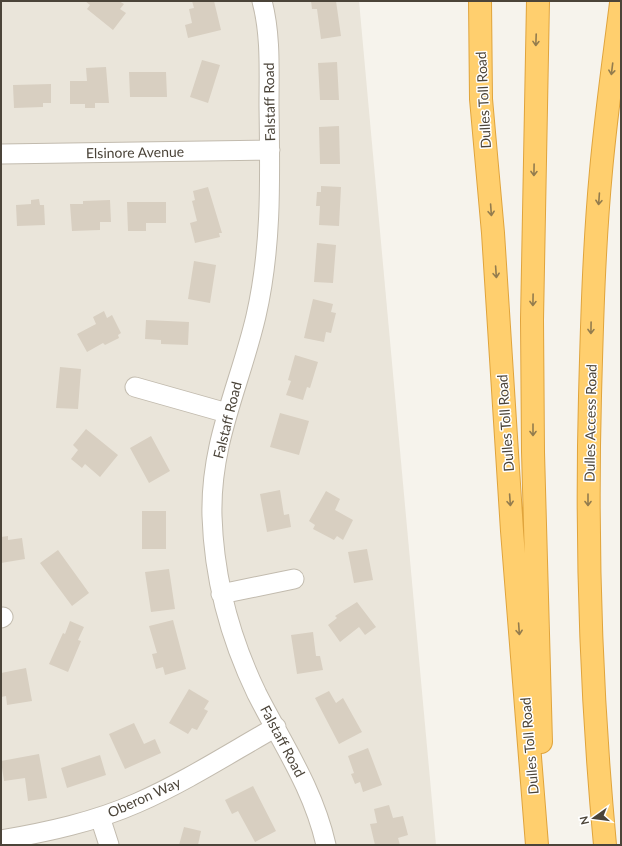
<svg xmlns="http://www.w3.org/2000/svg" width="622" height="846" viewBox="0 0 622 846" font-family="Lato,sans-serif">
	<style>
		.residential { fill: #eae5da }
		.building { fill: #d8cfc1 }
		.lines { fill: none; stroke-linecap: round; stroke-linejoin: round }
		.minor-casing { stroke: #c2bbae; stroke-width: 21 }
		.highway-casing { stroke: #e0a43c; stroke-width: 24 }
		.minor { stroke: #fff; stroke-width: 19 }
		.highway { stroke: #ffcf6e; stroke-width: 22 }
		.oneway { stroke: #937c4e }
		.labels { text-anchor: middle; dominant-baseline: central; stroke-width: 3; stroke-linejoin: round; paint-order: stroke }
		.street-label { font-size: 14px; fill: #4b4439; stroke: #fff }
	</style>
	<rect width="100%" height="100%" fill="#f6f3ec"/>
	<path class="residential" d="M1,1H359L436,845H1Z"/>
	<path class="building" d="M85,1H119L124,4L120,9L126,13L113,30L87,9L90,5Z
		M192,1H214L221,30L188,38L185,25L192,23L189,9L194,8Z
		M311,1H336L341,36L321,39L317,9H312Z
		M202,60L220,65L208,103L190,97Z
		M337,62L339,100H320L318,63Z
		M106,67L109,103H95V108H85V104H70V81H87L86,68Z
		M129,72H166L167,97H130Z
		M51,84V103H43V107L14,108L13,85Z
		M339,126L340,164H320L319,127Z
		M321,186L341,187L339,226L319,225L320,206H316L317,192H321Z
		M208,187L222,233H219L220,237L195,243L190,223L197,221L192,201L195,200L193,191Z
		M39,199L40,205H44L45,225L17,226L16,205L31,204V200Z
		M110,200L111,222H100V230L72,231L70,204H83V201Z
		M127,202H166V223H146V231H128Z
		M317,243L336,245L333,283L314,282Z
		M194,261L216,265L210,303L188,299Z
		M313,299L333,304L331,312L336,313L331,333L326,332L324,342L304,338Z
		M104,311L107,318L112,315L121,333L118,335L119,338L105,345L103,343L87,352L77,334L96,324L93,317Z
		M146,320L189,322L188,345L161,344V340L145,339Z
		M295,355L318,362L310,388L307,387L303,400L286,395L291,381L288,380Z
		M60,367L81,369L78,409L56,408Z
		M280,413L309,421L299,455L270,447Z
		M86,429L118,455L100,477L85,464L82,468L71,459L78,450L73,445Z
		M151,436L170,471L149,483L130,448Z
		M280,490L284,515L289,514L291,527L267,532L260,494Z
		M326,491L340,499L335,510L353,520L343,540L337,536L334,540L313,529L315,525L309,521Z
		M142,511H166V549H142Z
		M8,536V540L22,538L25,559L1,563V537Z
		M367,549L373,580L354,583L348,552Z
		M58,550L89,593L72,606L40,563Z
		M169,569L175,609L151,612L145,572Z
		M357,602L376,627L365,635L359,627L340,642L328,625L337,618L335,616Z
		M173,620L186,669L165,675L163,667L156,669L152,654L157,653L149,626Z
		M70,621L84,627L78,640L81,641L68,672L49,664L63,633L65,634Z
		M313,632L316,656H320L323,670L297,674L291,635Z
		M26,668L32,701L7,705L6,696L1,697V673Z
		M189,689L209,701L204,709L208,711L197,730L192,728L188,734L169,723Z
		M329,691L336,703L343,698L362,732L339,744L315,698Z
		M134,723L144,744L155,739L161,753L125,769L109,734Z
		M368,748L382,785L363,792L360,782L355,784L351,774L354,773L348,756Z
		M39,754L47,798L28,801L25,778L4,781L1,761Z
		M100,755L106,775L67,788L61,768Z
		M253,786L276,831L255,842L238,811L232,814L225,800Z
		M389,805L393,818L403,816L408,835L398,838L400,845H375L370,824L377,823L374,809Z
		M184,827L201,831L198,845H179Z"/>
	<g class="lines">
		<defs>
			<path id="minor" d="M262,1C271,35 269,71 269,106C270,177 272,246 256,316C240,385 210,442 212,516C214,579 230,638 257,694C283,745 313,788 326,845
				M1,154L270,150
				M135,387L227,413
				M221,594L294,579
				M1,618L3,617
				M100,817L109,845
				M1,840C47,832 94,822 137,803C185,782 230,753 276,727"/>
			<path id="highway" d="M480,1L481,99L493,233L512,531L537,845
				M538,1L532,320L533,452L541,742
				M605,845C591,695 586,546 590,396C592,321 594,246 601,171C606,115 614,59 621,3"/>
		</defs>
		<use href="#minor" class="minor-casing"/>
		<use href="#highway" class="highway-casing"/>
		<use href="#minor" class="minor"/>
		<use href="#highway" class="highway"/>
	</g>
	<defs><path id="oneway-shaft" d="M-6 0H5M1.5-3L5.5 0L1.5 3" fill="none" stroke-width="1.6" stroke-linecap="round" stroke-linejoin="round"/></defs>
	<g class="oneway">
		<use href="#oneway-shaft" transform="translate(536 40) rotate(92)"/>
		<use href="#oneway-shaft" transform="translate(612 69) rotate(97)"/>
		<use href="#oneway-shaft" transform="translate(534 170) rotate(91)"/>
		<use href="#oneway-shaft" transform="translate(599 199) rotate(94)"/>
		<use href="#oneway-shaft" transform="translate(491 210) rotate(86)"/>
		<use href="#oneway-shaft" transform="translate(496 272) rotate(86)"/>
		<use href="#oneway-shaft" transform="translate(533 300) rotate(91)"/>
		<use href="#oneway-shaft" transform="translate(591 328) rotate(91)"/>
		<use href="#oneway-shaft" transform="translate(533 430) rotate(90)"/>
		<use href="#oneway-shaft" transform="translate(510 500) rotate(86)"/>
		<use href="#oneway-shaft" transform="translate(588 500) rotate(90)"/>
		<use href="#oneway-shaft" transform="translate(519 629) rotate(86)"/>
	</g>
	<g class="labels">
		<g class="street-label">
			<text transform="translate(483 100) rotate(-93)">Dulles Toll Road</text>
			<text transform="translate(269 102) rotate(-91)">Falstaff Road</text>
			<text transform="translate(135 152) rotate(-1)">Elsinore Avenue</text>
			<text transform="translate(227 420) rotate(-76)">Falstaff Road</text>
			<text transform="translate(505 423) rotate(-94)">Dulles Toll Road</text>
			<text transform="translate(590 423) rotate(-89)">Dulles Access Road</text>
			<text transform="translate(283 741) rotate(62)">Falstaff Road</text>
			<text transform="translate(529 746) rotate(-95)">Dulles Toll Road</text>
			<text transform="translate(144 797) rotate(-24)">Oberon Way</text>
		</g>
	</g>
	<rect width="622" height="846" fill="none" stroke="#4b4439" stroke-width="4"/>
	<g transform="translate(594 818) rotate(256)" stroke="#ffffff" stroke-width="3" paint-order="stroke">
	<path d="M0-3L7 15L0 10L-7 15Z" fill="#4b4439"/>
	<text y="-6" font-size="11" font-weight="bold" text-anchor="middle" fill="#4b4439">N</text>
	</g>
</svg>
